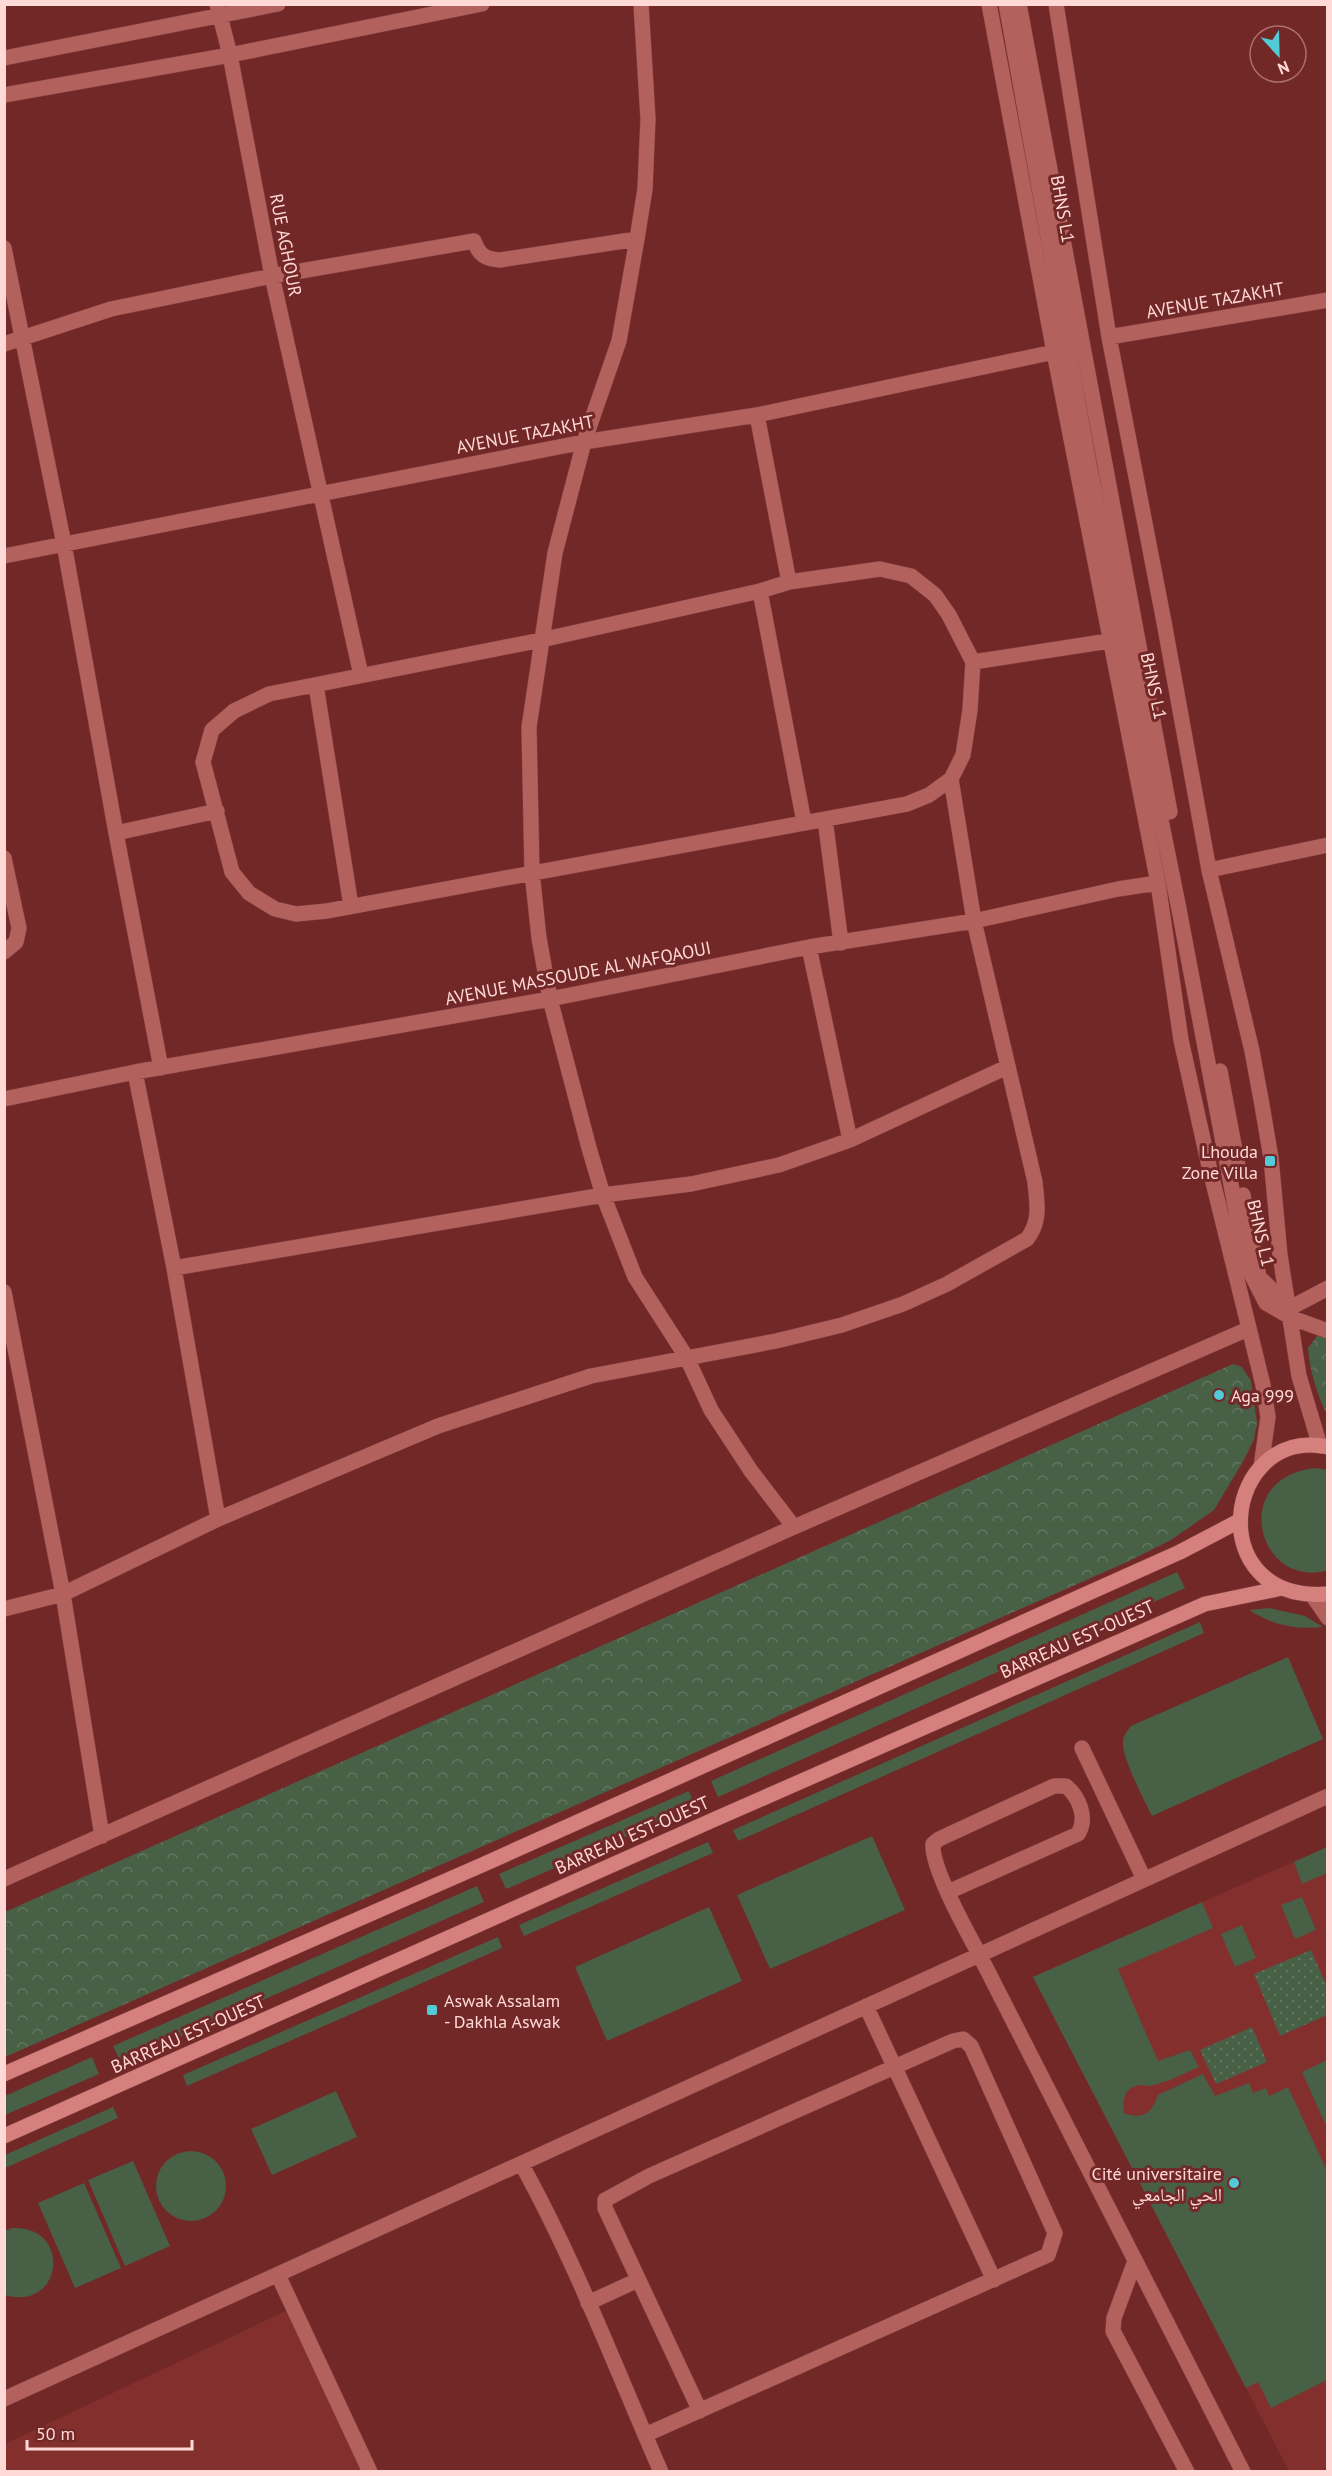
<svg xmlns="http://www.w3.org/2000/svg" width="1332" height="2476" viewBox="0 0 1332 2476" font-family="'PT Sans','Noto Naskh Arabic',sans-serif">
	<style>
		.built { fill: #832f2e }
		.grass { fill: #476046 }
		.forest { fill: url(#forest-crowns) }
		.garden { fill: url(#garden-dots) }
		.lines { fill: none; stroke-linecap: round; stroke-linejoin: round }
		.minor-casing { stroke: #844346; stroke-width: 16 }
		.major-casing { stroke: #844346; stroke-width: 16 }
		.minor { stroke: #b3615d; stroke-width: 15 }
		.major { stroke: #d5807c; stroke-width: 15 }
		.poi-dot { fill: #52cbd7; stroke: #732828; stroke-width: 2 }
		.labels { text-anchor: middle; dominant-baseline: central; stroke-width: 6; stroke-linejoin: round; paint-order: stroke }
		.street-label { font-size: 18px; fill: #ffd9d6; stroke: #732828 }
		.poi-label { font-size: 18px; fill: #ffd9d6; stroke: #732828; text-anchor: end }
	</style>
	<defs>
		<pattern id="forest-crowns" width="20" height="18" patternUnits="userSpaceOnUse" patternTransform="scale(1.5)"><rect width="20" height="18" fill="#476046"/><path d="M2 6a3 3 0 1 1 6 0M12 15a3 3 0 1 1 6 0" fill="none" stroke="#637660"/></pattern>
		<pattern id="garden-dots" width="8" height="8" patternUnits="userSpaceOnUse" patternTransform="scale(1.5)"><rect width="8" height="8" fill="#476046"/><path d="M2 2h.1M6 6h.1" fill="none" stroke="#637660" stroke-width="1.8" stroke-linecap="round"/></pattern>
	</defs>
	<rect width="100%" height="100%" fill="#732828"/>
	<path class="built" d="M1327,1847V2471H1289L1033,1977Z
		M288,2310L362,2472H5V2444Z"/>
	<path class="grass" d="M1315,1468L1327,1470L1328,1570C1259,1591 1227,1478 1315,1468Z
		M1177,1572L1185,1588L718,1797L711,1781Z
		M1269,1608L1305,1616L1323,1627C1295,1630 1273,1625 1249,1610Z
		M1200,1622L1204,1633L738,1841L733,1830Z
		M1288,1657L1323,1739L1152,1816C1145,1802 1121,1756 1123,1742C1123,1736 1127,1731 1131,1726Z
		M689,1791L695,1807L506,1889L499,1874Z
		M872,1836L905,1910L770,1969L737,1895Z
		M708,1842L713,1853L524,1936L519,1925Z
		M1327,1847V1873L1302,1884L1294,1862Z
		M477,1886L484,1902L121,2063L113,2046Z
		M1302,1897L1316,1930L1295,1939L1281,1905Z
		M1202,1902L1213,1928L1118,1969L1158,2061L1190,2050L1199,2067C1185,2073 1170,2081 1154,2085C1150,2087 1145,2085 1140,2085C1124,2087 1122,2100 1124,2113C1143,2120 1152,2113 1158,2095L1203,2074L1215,2096L1249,2083L1253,2093L1266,2088L1269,2096L1288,2087L1327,2171V2380L1271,2408L1258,2382L1246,2388L1033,1977Z
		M709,1907L742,1981L607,2041L575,1967Z
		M1242,1925L1256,1958L1235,1967L1221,1934Z
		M498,1937L502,1948L187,2086L183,2075Z
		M92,2057L99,2074L5,2115V2096Z
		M1327,2060V2128L1302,2072Z
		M336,2091L357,2137L272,2175L251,2129Z
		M113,2107L118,2118L5,2168V2155Z
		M156 2186a35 35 0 1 1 70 0a35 35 0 1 1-70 0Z
		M133,2161L170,2246L125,2266L88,2180Z
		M84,2183L121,2268L75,2288L38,2203Z
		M12,2228C73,2225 63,2312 5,2295V2231Z"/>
	<path class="forest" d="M1327,1323V1415C1317,1393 1310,1373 1308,1348Z
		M1233,1364L1242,1367L1251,1381L1257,1423L1254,1439L1245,1458L1214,1510L1171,1540L1127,1562L5,2057V1912Z"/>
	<path class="garden" d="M1311,1950L1327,1987V2015L1280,2036L1254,1974Z
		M1252,2027L1267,2062L1216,2084L1200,2050Z"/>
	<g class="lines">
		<defs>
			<path id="minor" d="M217,4L230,55L272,276L361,675
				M641,4L648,119L645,189L637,239L619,341L584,442L555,553L529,727L532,872L539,938L550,999L589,1148L603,1195L635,1277L687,1358L711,1410L751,1471L794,1527
				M989,4L1054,352L1158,883L1181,1040L1209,1166L1263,1385L1268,1417L1261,1467
				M1006,4L1089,464L1178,904L1246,1264L1266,1303L1292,1318L1328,1331
				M1019,4L1170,812
				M1056,4L1109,337L1164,622L1209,870L1252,1051L1262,1105L1271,1158L1280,1255L1299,1376L1320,1446
				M4,58L278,4
				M4,95L230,55L482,4
				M4,248L64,544L116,833L161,1068
				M1109,337L1328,300
				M4,344L111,309L272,276L474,241C479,255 485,259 500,260L637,239
				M757,415L789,582
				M4,556L584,442L757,415L1054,352
				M880,569L911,576L935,595L949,615L973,662L970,710L963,755L951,779L929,795L907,804L327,911L296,914L275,909L249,893L232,872L203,762L212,730L234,711L269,694L541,640L760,591L789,582Z
				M760,591L804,822
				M973,662L1109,641
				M316,685L351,906
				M825,819L841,943
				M116,833L217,811
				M4,858L19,928L16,942L4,952
				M1209,870L1328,845
				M809,947L850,1140
				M1220,1071L1238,1166
				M135,1072L174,1268L218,1519
				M4,1099L135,1072L550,999L809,947L974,921L1118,889L1158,883
				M1243,1195L1259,1277L1292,1309
				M174,1268L603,1195L691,1184L779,1165L850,1140L1007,1067
				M4,1292L63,1594L102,1836
				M1290,1308L1328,1288
				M1312,1595L1328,1618
				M4,1609L63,1594L218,1519L438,1426L591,1376L776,1341L842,1325L903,1304L947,1284L1027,1239C1041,1221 1037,1204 1035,1182L974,921L951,779
				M1082,1748L1144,1879
				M4,1879L794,1527L1248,1329
				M948,1892L1078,1834C1088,1818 1079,1797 1066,1786H1054L939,1839L933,1844C931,1867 967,1932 979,1954L1243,2472
				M866,2006L994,2280
				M522,2165C576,2263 616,2369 661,2472
				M1135,2261L1114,2318L1113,2331L1187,2472
				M278,2275L370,2472
				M588,2303L638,2280
				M4,2399L1328,1796
				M645,2435C780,2375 914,2315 1048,2255L1055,2233L971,2046L963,2039L953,2041L649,2176L605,2200V2208L700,2411"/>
			<path id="major" d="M1328,1447C1223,1425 1200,1604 1328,1594
				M4,2074L482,1865L1180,1552L1239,1521
				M4,2136L713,1820L1205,1604L1282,1588"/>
		</defs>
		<use href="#minor" class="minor-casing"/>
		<use href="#major" class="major-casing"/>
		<use href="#minor" class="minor"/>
		<use href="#major" class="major"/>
	</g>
	<g class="poi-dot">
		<rect x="1264" y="1155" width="12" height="12" rx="3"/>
		<circle cx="1219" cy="1395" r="6"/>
		<rect x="426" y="2004" width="12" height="12" rx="3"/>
		<circle cx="1234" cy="2183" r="6"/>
	</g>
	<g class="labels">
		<g class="street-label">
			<text transform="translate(1063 209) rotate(80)">BHNS L1</text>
			<text transform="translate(286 245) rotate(79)">RUE AGHOUR</text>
			<text transform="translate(1215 300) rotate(-10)">AVENUE TAZAKHT</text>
			<text transform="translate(525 434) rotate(-11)">AVENUE TAZAKHT</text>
			<text transform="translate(1154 686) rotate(78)">BHNS L1</text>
			<text transform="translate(578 973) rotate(-11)">AVENUE MASSOUDE AL WAFQAOUI</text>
			<text transform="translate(1261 1233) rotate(77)">BHNS L1</text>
			<text transform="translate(1077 1639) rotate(-24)">BARREAU EST-OUEST</text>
			<text transform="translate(632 1835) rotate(-24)">BARREAU EST-OUEST</text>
			<text transform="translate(188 2034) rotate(-24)">BARREAU EST-OUEST</text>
		</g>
		<g class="poi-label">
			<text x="1258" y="1151">Lhouda<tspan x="1258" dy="21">Zone Villa</tspan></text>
			<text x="1231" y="1395" text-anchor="start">Aga 999</text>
			<text x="444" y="2000" text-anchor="start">Aswak Assalam<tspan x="444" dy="21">- Dakhla Aswak</tspan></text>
			<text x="1222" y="2173">Cité universitaire<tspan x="1222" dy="21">الحي الجامعي</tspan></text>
		</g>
	</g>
	<rect width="1332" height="2476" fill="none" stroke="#ffd9d6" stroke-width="12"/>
	<g transform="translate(1278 54) rotate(158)"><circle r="28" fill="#732828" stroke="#ab6f6e" stroke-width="1.5"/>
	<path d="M0-4.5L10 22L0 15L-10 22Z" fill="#52cbd7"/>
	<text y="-9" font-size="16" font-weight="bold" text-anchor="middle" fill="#ffd9d6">N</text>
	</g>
	<path d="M27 2440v9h165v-9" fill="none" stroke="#ffd9d6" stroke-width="3"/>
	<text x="36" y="2440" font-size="18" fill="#ffd9d6" stroke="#732828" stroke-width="4.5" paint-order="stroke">50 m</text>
</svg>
